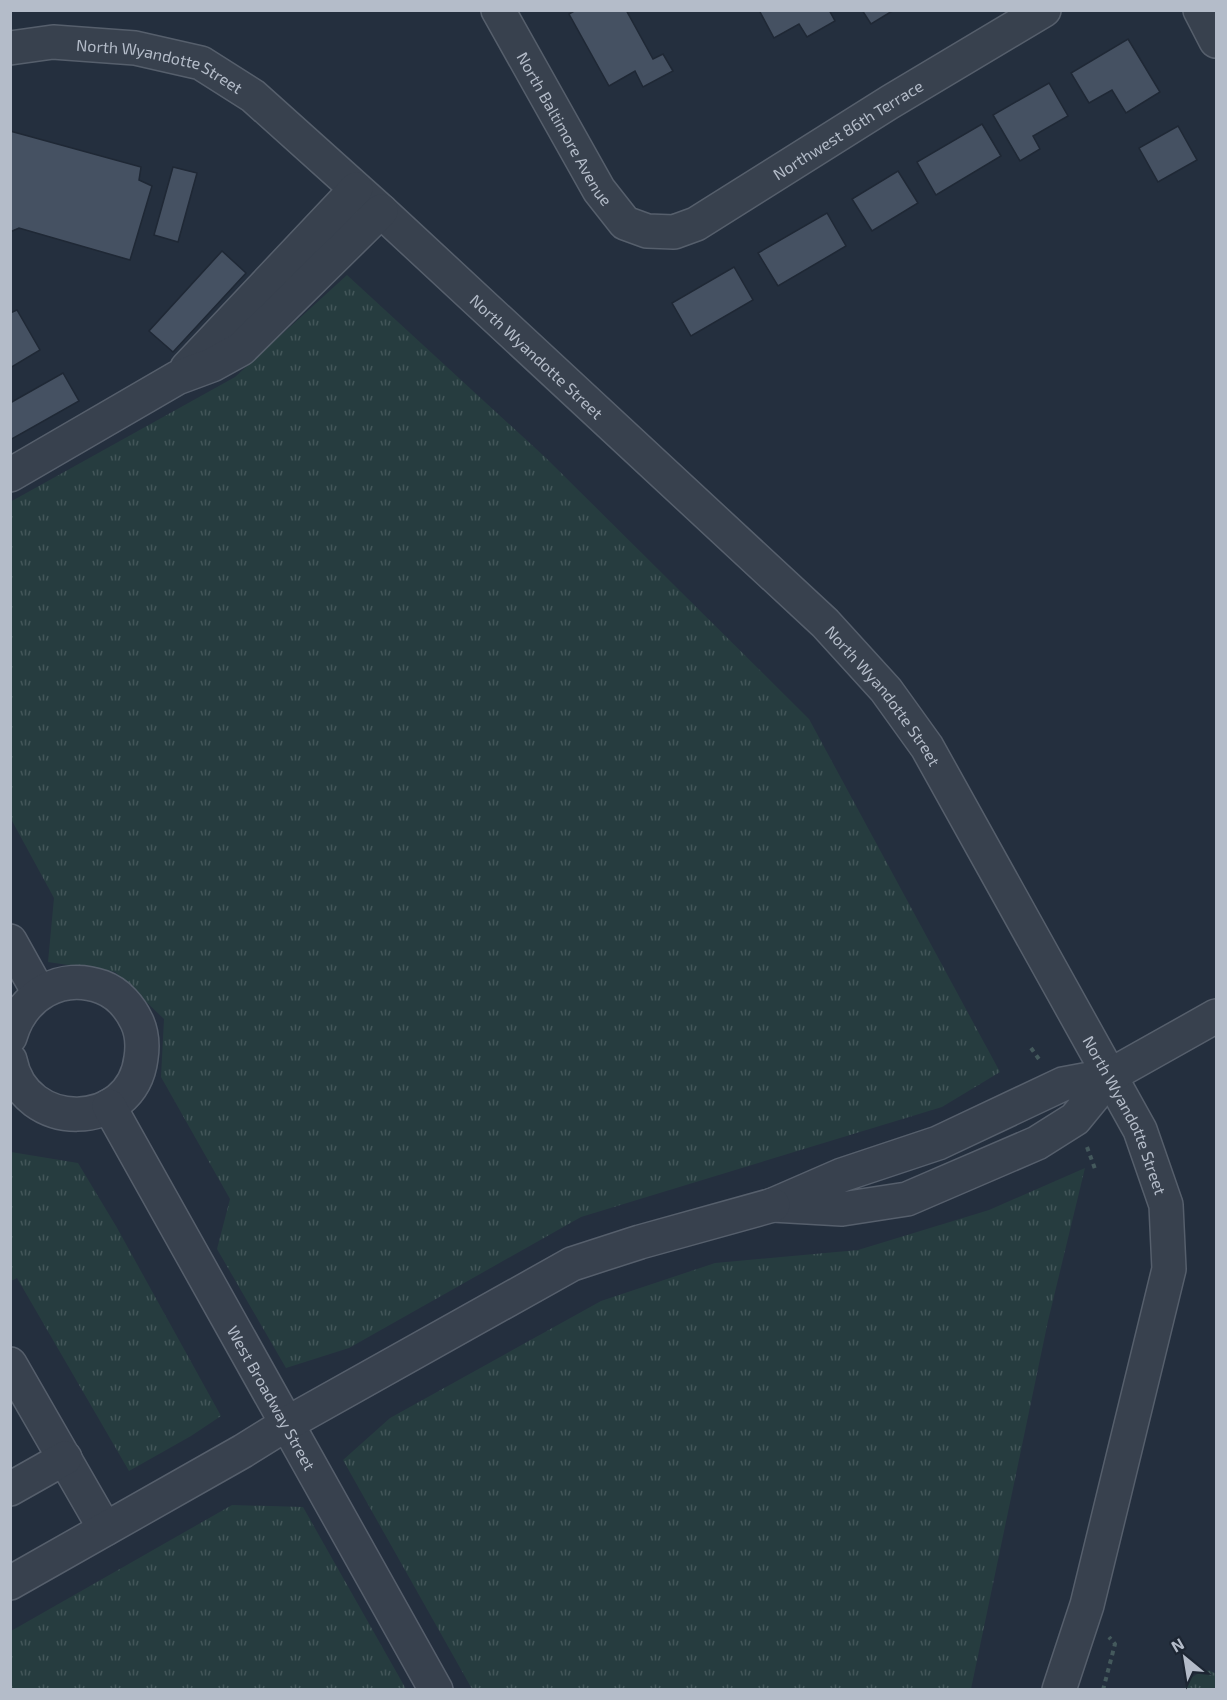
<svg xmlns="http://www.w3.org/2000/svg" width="1227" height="1700" viewBox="0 0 1227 1700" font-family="'Exo 2',sans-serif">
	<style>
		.grass { fill: url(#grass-tufts) }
		.building { fill: #455162; stroke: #1f2835; stroke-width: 1.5 }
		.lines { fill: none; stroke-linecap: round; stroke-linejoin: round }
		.minor-casing { stroke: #565f6c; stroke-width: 36 }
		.path { stroke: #44595c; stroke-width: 4; stroke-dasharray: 4.5 4.5; stroke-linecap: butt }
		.minor { stroke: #38414e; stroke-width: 33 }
		.labels { text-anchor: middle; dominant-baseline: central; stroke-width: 4.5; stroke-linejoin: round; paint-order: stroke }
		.street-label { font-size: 16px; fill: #b4bcc9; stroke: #1d2633 }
	</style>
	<defs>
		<pattern id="grass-tufts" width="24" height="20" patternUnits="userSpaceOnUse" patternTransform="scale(1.5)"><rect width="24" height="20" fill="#263c3f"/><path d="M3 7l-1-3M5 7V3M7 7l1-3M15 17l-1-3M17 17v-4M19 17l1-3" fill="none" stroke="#435659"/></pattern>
	</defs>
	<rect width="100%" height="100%" fill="#242f3e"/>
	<path class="grass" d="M347,275L546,458L809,719L1000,1072L942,1107L581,1217L349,1348L286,1368L217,1249L230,1199L161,1077L164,1019L115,972L48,962L54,898L11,819L10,502L235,377Z
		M11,1152L78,1163L116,1226L221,1416L191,1436L129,1471L17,1278L11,1281Z
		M1085,1168L1048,1321L971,1689H472L343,1460L390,1418L601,1301L715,1263L858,1250L989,1210Z
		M232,1505L303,1507L406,1689H11V1631Z
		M1209,1670L1216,1674V1689H1185C1188,1677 1197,1673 1209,1670Z"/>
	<path class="building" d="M576,10H626L653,59L663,54L673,71L643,87L635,71L609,86L569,14Z
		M759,10H829L835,21L807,37L799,24L774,38Z
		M862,10H894L871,24Z
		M1128,39L1160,92L1126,113L1112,90L1089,103L1071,73Z
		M1049,83L1068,116L1033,136L1040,149L1020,161L993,115Z
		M982,124L1001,156L936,195L917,162Z
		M1178,126L1197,160L1158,182L1139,148Z
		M10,131L141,167L139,180L152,186L130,260L19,228L10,232Z
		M173,167L197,173L178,242L154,235Z
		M898,171L918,203L872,231L852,199Z
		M827,213L846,246L778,286L758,253Z
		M222,251L246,273L173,352L149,331Z
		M734,267L753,300L691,336L672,303Z
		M17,310L40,350L10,368V313Z
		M63,373L79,401L10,440V403Z"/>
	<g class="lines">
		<defs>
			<g id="minor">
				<path id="s1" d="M498,10L599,190L625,223L647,231L674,232L696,224L890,102L1044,10"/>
				<path d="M1200,10L1216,41"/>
				<path id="s2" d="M10,48L53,42L135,48L201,63L253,96L381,211L825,623L886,690L927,747L1140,1130L1166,1205L1169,1269L1087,1605L1059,1690"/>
				<path d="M187,368L356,189"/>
				<path d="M10,475L177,378L212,365L241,349L381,211"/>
				<path d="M10,941L39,993"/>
				<path d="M10,1037C22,995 61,972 102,987C118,993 130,1007 137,1022C142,1033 143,1045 141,1058C132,1132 24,1133 10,1060"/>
				<path d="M1111,1075L1075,1119L1037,1143L907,1199L842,1209L773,1205L842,1175L938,1143L1063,1084L1111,1075L1216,1016"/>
				<path id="s3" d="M109,1106L436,1690"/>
				<path d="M10,1364L105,1529"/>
				<path d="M10,1489L65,1458"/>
				<path d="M10,1583L243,1451L288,1423L572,1264L640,1242L773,1205"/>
			</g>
		</defs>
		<use href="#minor" class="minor-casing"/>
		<path class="path" d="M1031,1048L1041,1062
			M1087,1147L1095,1169
			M1103,1690L1115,1644L1109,1637"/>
		<use href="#minor" class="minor"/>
	</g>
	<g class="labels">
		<g class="street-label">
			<text stroke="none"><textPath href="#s2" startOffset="154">North Wyandotte Street</textPath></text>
			<text stroke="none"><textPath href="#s1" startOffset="136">North Baltimore Avenue</textPath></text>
			<text stroke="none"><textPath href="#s1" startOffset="501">Northwest 86th Terrace</textPath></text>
			<text stroke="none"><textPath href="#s2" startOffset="640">North Wyandotte Street</textPath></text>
			<text stroke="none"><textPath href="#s2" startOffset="1126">North Wyandotte Street</textPath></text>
			<text stroke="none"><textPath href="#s2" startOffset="1612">North Wyandotte Street</textPath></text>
			<text stroke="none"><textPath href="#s3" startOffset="334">West Broadway Street</textPath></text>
		</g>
	</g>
	<rect width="1227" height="1700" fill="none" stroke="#b4bcc9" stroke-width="24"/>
	<g transform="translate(1185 1658) rotate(330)" stroke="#1d2633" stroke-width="4.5" paint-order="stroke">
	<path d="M0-4.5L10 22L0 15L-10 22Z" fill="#b4bcc9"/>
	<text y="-9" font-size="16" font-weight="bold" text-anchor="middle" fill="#b4bcc9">N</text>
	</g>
</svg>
